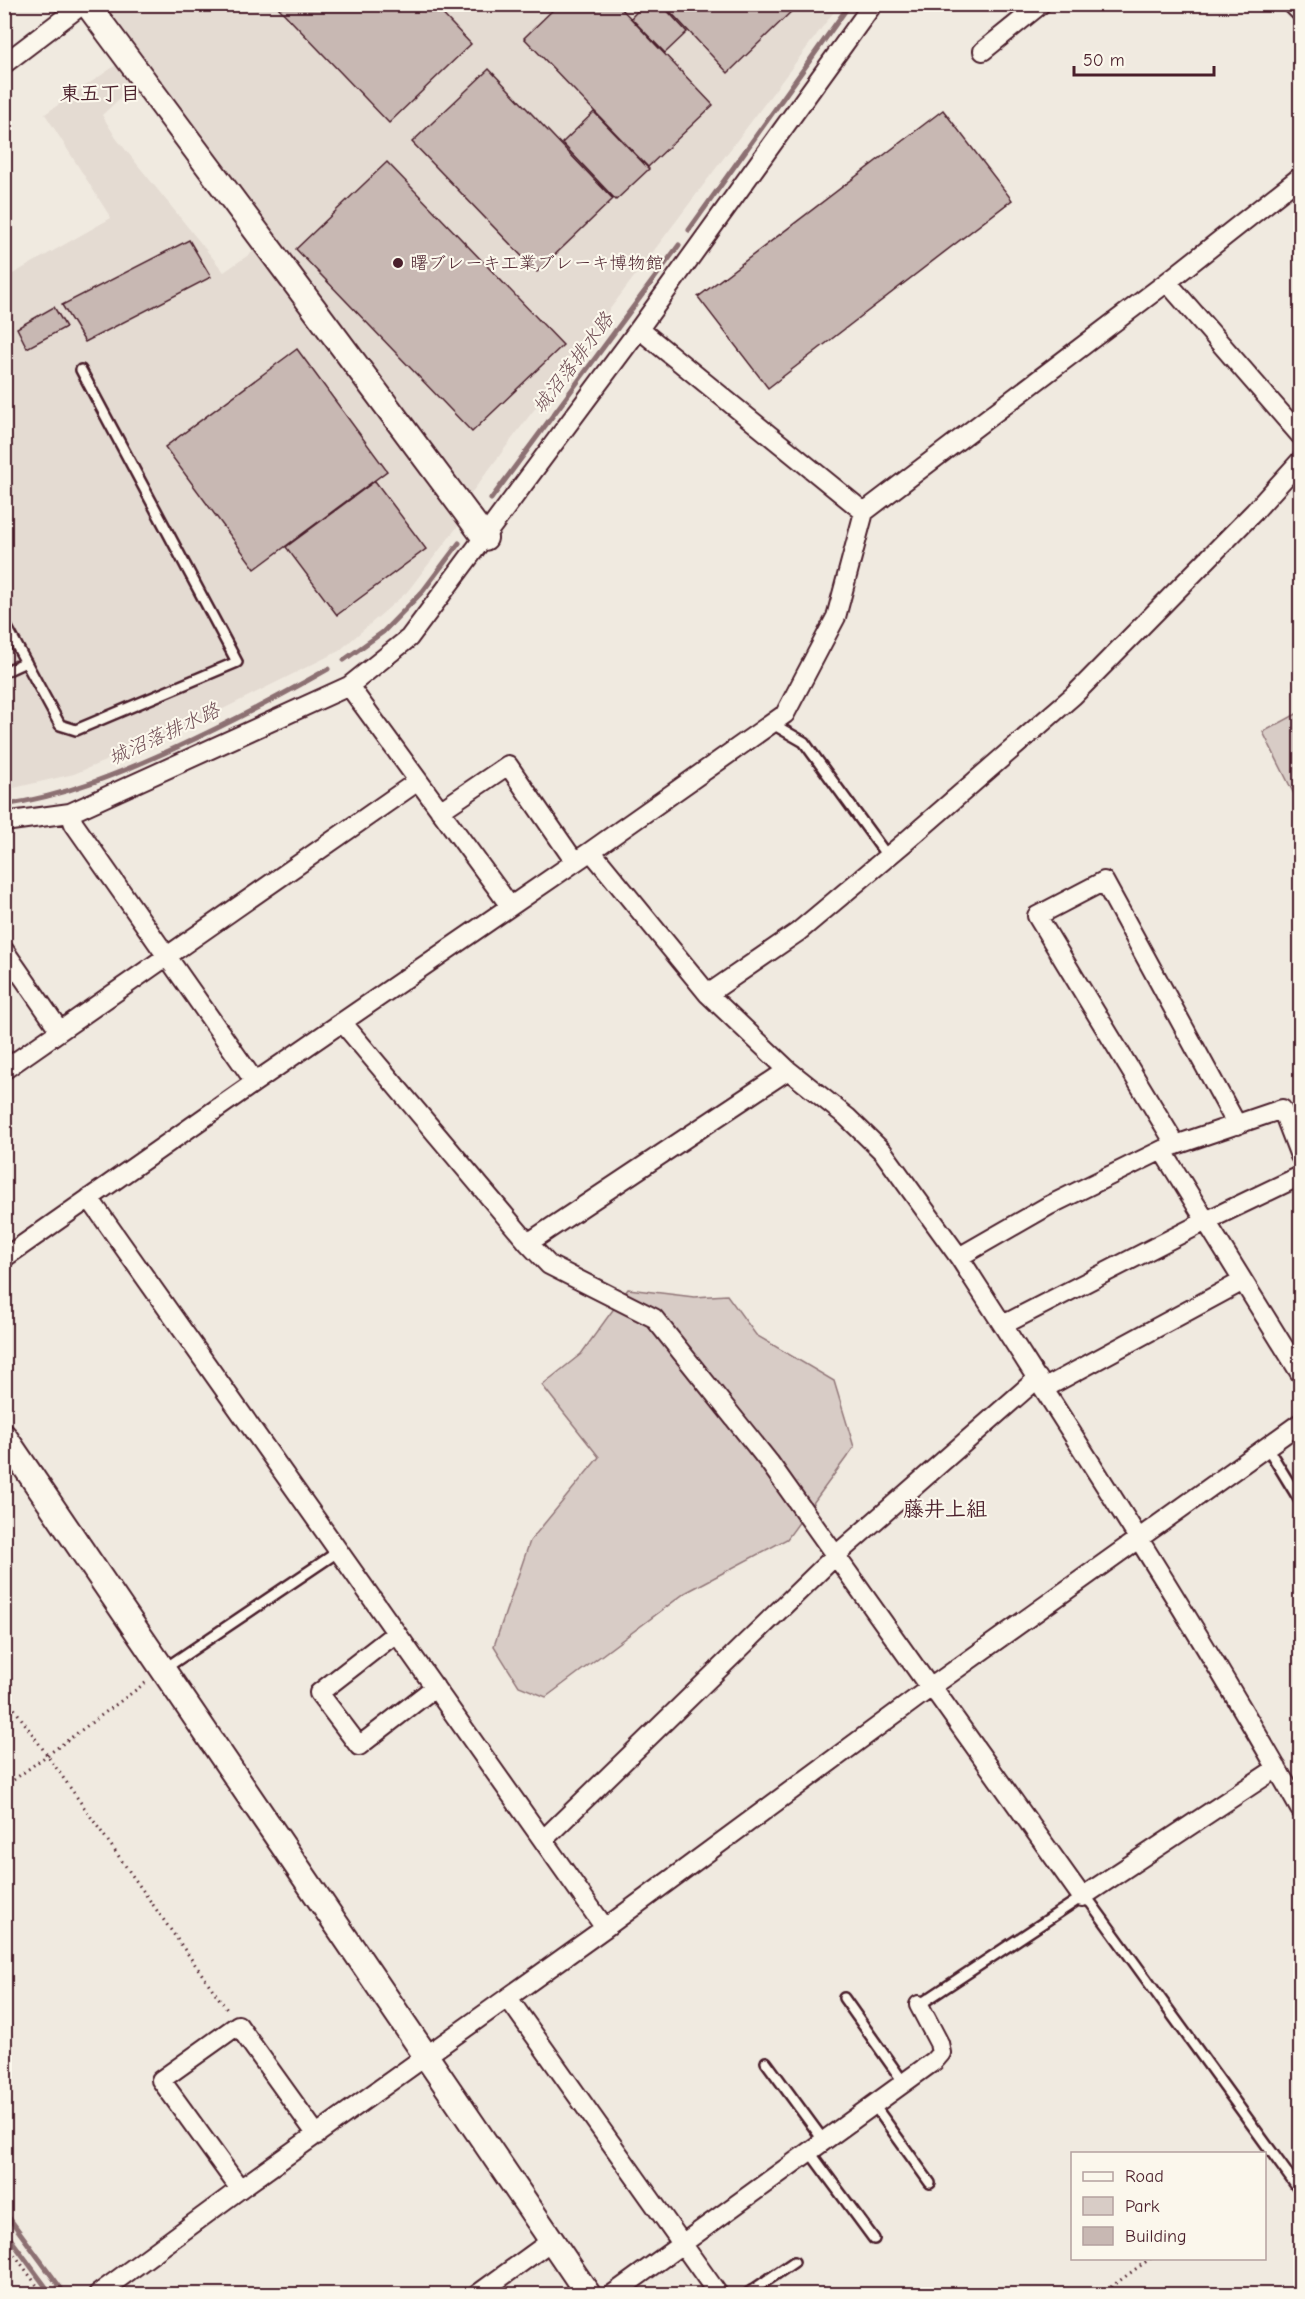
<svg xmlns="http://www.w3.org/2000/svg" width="1305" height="2299" viewBox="0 0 1305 2299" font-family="'Comic Neue','Klee One',sans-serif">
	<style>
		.built { fill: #e4dbd2 }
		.green { fill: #d8ccc6; stroke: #917678; stroke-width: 1.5 }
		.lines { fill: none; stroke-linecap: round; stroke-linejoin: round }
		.stream { stroke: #8c6f72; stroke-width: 5 }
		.building { fill: #c8b8b3; stroke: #4a1f2b; stroke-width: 1.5 }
		.lane-casing { stroke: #4a1f2b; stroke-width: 14 }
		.street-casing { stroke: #4a1f2b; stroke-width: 22 }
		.secondary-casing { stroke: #4a1f2b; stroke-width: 28 }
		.path { stroke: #4a1f2b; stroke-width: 3; stroke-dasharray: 1.5 4.5; stroke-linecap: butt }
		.lane { stroke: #fbf7ec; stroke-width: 9 }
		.street { stroke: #fbf7ec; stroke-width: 18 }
		.secondary { stroke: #fbf7ec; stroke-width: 24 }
		.poi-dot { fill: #4a1f2b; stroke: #fbf7ec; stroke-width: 2 }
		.labels { text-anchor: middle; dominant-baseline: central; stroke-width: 4.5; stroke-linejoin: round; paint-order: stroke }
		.poi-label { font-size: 18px; fill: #4a1f2b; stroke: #fbf7ec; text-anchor: start }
		.neighbourhood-label { font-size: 20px; font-weight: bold; fill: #4a1f2b; stroke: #fbf7ec }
		.water-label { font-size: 20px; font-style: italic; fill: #704e55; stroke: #fbf7ec }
		.quarter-label { font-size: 21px; font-weight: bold; fill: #4a1f2b; stroke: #fbf7ec }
	</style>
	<rect width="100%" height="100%" fill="#f0eae0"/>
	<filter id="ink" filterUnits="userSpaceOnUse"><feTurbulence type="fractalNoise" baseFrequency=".0167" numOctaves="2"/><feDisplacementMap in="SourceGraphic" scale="12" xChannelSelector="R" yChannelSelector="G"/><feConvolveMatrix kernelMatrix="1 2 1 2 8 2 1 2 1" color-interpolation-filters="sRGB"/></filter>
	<g filter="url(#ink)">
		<path class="built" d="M93,5H839L469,496L131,47Z
			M116,65L131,88L102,115L116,138L224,272L257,249L458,526L407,592L339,651L193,724L74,774L5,790L4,279L111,218L45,114Z"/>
		<path class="green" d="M1300,712V806L1263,732Z
			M628,1289L694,1297L727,1295L756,1335L834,1381L854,1447L787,1539L685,1593L546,1697L519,1686L494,1646L530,1541L599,1457L542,1385L581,1354Z"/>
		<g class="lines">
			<path class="stream" d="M689,230L850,4
				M491,499L679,245
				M344,660L383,632L423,591L459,543
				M4,805C65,796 118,774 173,749C226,725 277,698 328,669
				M4,2211L65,2294
				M4,2230L51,2294"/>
		</g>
		<path class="building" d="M275,4H433L471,44L389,123Z
			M559,4H617L713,105L648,167L524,38Z
			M644,4H661L687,32L665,53L631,18Z
			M663,4H799L728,73Z
			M489,69L613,199L537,272L412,142Z
			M943,110L1012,200L768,388L698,297Z
			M594,112L649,169L616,200L562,143Z
			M387,162L563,345L472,432L296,249Z
			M189,240L211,277L85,342L62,305Z
			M54,307L66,327L27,348L17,328Z
			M297,349L387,471L255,569L165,447Z
			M375,481L426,549L337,615L286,547Z"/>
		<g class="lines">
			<defs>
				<path id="lane" d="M4,622L60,725L76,730L237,662L81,370
					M4,672L26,662
					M771,723L804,742L888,857
					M1267,1447L1300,1501
					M164,1669L339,1551
					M844,1998L904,2083
					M919,2005L1082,1897L1091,1903L1300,2191
					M766,2062L824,2141
					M874,2105L930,2183
					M809,2151L874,2239
					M747,2294L794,2262"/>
				<path id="street" d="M1292,4L1300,12
					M983,51L1041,4
					M4,64L83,4
					M1167,282L1300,435
					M639,329L864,512
					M349,686L510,906
					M440,811L508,765L575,862
					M70,813L74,824L255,1082
					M4,822L70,813L349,686L409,638L639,329L873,4
					M591,851L708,994L788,1070L847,1117L883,1152L959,1257L1048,1206L1162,1150L1300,1373
					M4,950L60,1031
					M708,994L798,932L904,843L1073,696L1254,512L1300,461
					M342,1022L528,1243L549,1265L654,1318L769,1462L930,1688L938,1695L1082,1897L1277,1768
					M4,1070L418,781
					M1176,1145L1037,916L1104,881L1237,1125
					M1167,1148L1282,1109L1300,1156
					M89,1198L605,1928
					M528,1243L788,1070
					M959,1257C1076,1439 1194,1621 1300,1809
					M4,1258L255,1082L591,851L785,714L836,617L864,512L1167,282L1300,177
					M1003,1325L1206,1221L1300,1176
					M1045,1388L1243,1281
					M396,1633L319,1693L359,1746L435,1687
					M543,1840L835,1556L1038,1378
					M508,1998L718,2294
					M240,2189L161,2080L238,2025L317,2135
					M98,2294L240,2189L605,1928L930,1688L1300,1423
					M478,2294L551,2241
					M613,2294L934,2061L941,2053L939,2043L919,2005"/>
				<path id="secondary" d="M87,4L485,538
					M4,1436L588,2294"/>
			</defs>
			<use href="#lane" class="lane-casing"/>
			<use href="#street" class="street-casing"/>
			<use href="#secondary" class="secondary-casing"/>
			<path class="path" d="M4,1694L228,2011
				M4,1787L148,1681
				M4,2240L43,2294
				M1101,2294L1151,2258"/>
			<use href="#lane" class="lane"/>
			<use href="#street" class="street"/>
			<use href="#secondary" class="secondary"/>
		</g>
	</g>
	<circle class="poi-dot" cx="398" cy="263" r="6"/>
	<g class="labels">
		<g class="poi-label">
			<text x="410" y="263">曙ブレーキ工業ブレーキ博物館</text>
		</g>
		<g class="neighbourhood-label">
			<text x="100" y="93">東五丁目</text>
		</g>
		<g class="water-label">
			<text transform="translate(573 363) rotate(-53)">城沼落排水路</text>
			<text transform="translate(164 734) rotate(-25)">城沼落排水路</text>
		</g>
		<g class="quarter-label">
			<text x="945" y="1509">藤井上組</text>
		</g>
	</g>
	<rect width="1305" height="2299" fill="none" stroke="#fbf7ec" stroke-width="24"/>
	<rect x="12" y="12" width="1281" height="2275" fill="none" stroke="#4a1f2b" stroke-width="2" filter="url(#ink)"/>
	<rect x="1071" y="2152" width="195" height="108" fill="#fbf7ec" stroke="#b4a19f" stroke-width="1.5"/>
	<rect x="1083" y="2172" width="30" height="9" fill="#fbf7ec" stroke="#b4a19f" stroke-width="1.5"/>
	<text x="1125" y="2182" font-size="18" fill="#4a1f2b">Road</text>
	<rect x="1083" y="2197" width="30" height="18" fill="#d8ccc6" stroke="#b4a19f" stroke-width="1.5"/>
	<text x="1125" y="2212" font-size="18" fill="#4a1f2b">Park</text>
	<rect x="1083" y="2227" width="30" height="18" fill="#c8b8b3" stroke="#b4a19f" stroke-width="1.5"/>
	<text x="1125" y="2242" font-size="18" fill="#4a1f2b">Building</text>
	<path d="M1074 66v9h140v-9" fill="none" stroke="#4a1f2b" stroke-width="3"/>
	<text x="1083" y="66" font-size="18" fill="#4a1f2b" stroke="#fbf7ec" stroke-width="4.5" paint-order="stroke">50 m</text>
</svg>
